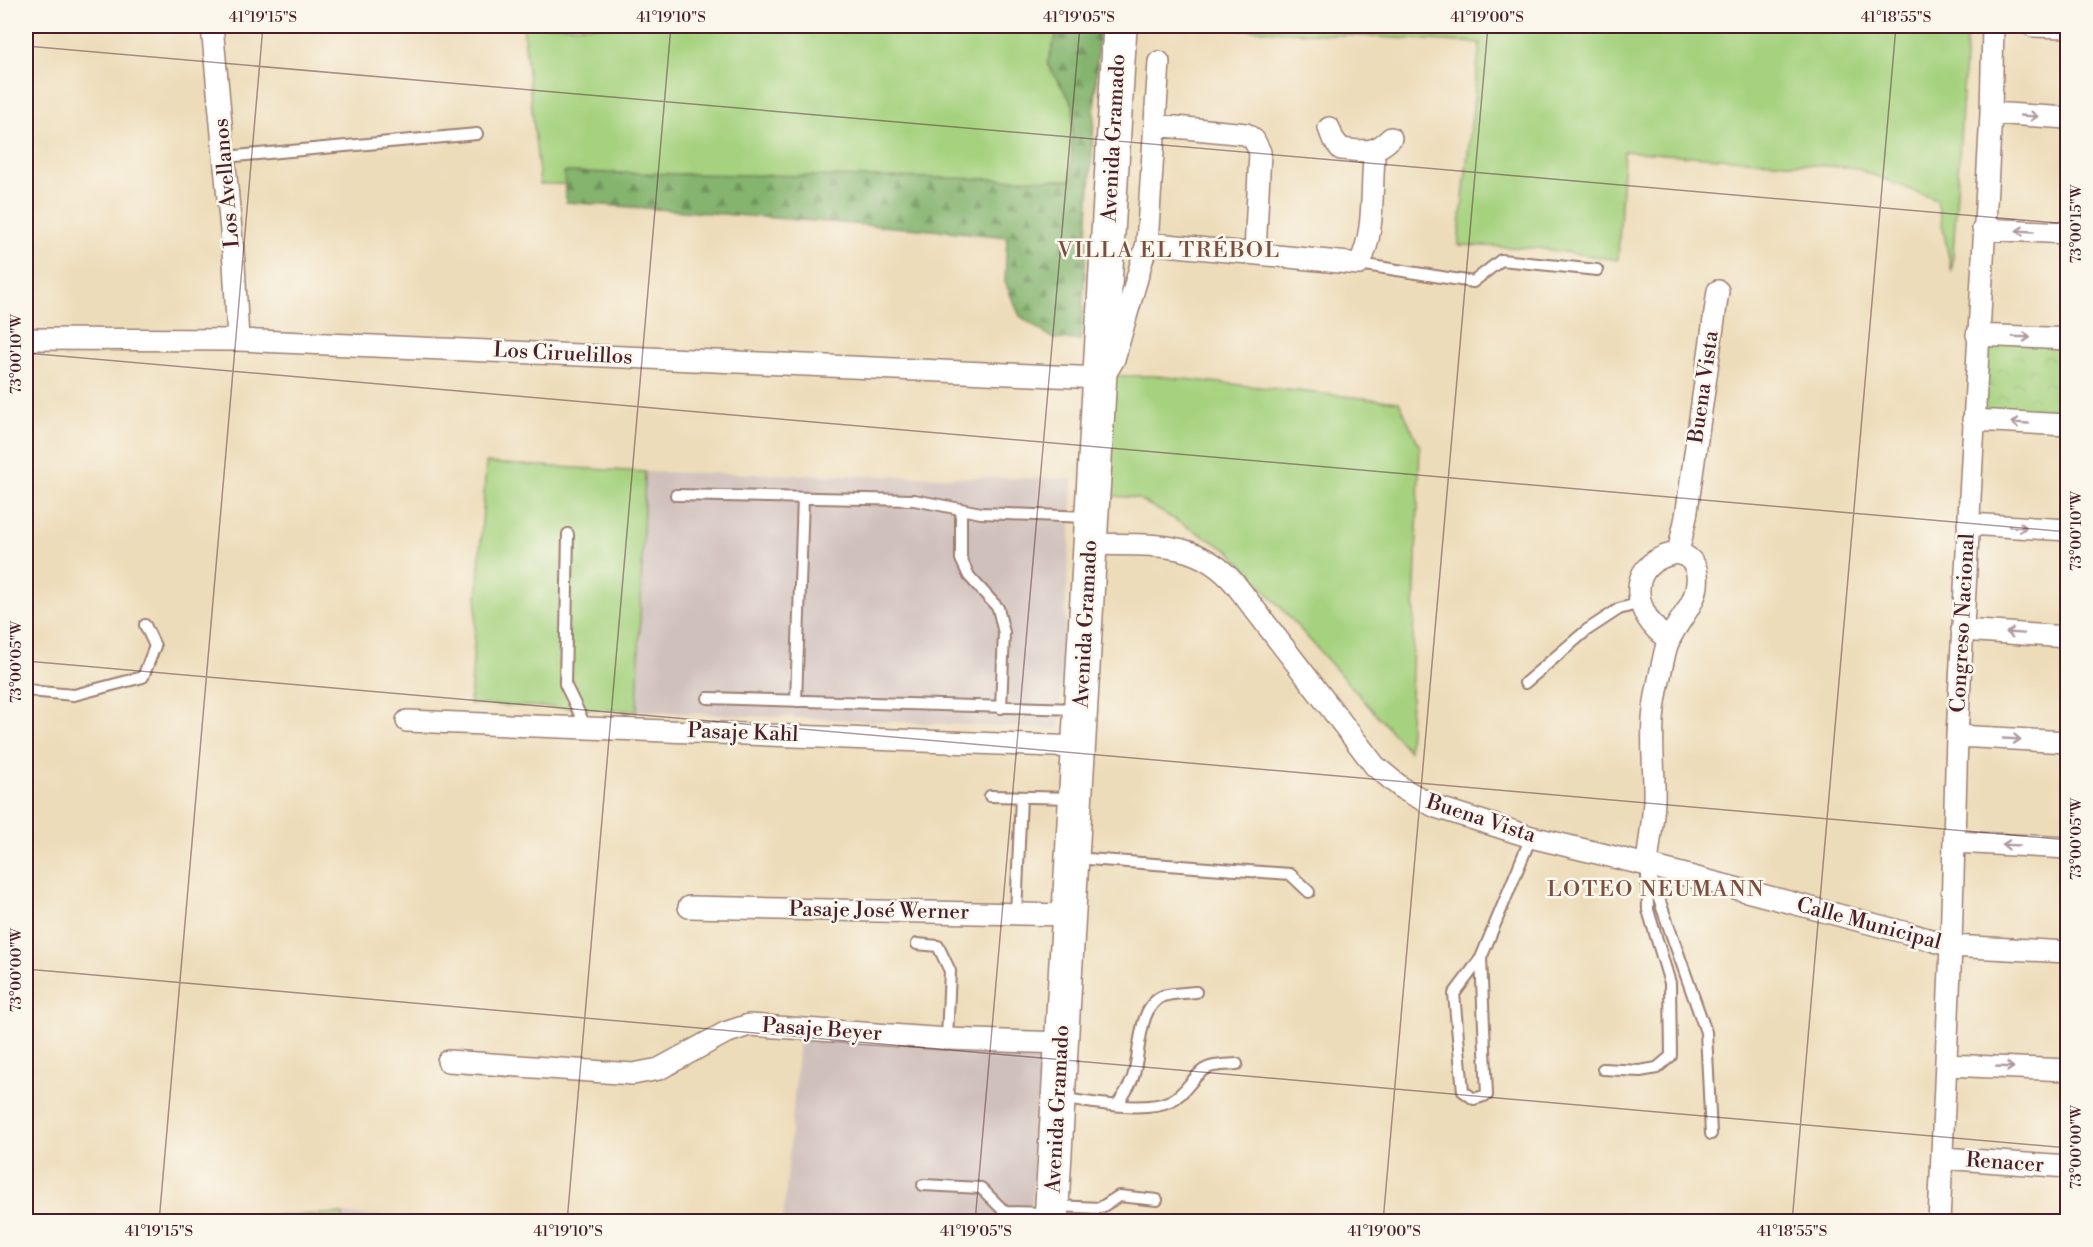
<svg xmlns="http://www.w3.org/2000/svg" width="2093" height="1247" viewBox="0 0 2093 1247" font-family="'Libre Bodoni',serif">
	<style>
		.built { fill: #f4d3c0 }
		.industrial { fill: #d0c0bc }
		.grass { fill: #a6d27f; stroke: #787855; stroke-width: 1.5 }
		.forest { fill: url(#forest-firs); stroke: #676a4c; stroke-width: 1.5 }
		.park { fill: url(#park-crowns); stroke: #787855; stroke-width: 1.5 }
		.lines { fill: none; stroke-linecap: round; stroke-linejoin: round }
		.service-casing { stroke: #9c7e72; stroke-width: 14 }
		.minor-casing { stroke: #9c7e72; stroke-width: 24 }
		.primary-casing { stroke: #9c7e72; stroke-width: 36 }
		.service { stroke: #fff; stroke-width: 10 }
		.minor { stroke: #fff; stroke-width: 21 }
		.primary { stroke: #fff; stroke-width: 33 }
		.oneway { stroke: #ae9aa0 }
		.ticks { fill: none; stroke: #4a1f2b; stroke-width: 1.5; stroke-opacity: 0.45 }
		.labels { text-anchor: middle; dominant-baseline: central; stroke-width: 5; stroke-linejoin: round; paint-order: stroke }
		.street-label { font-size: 21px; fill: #4a1f2b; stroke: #fbf7ec }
		.neighbourhood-label { font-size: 22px; letter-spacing: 1.5px; fill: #794f43; stroke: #fbf7ec }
		.neatline { fill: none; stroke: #4a1f2b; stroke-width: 2 }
		.ticks-label { font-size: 15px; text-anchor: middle; fill: #4a1f2b }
	</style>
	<defs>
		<pattern id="forest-firs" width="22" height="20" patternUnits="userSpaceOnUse" patternTransform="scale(1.5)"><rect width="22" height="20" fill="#84b46e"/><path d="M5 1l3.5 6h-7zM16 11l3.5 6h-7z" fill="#6e925b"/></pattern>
		<pattern id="park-crowns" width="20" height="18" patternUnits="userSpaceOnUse" patternTransform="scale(1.5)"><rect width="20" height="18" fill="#a6d27f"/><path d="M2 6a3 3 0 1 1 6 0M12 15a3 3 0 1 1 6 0" fill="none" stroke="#90b46e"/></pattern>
	</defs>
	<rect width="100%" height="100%" fill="#fbf7ec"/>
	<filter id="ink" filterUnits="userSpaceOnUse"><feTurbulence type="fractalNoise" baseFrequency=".0167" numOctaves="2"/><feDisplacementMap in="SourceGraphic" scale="12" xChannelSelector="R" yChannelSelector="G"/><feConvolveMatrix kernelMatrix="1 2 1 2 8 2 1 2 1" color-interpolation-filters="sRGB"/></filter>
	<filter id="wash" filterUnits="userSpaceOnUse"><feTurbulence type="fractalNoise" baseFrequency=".008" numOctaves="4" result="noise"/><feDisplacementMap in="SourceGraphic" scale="24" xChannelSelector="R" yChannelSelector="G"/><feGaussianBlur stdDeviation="1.35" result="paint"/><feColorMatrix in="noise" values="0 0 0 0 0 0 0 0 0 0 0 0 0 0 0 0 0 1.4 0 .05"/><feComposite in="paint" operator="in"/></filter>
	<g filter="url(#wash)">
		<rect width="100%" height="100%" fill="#eddcb9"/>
		<path class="built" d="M1060,1215L1170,1221L1060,1222Z"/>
		<path class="industrial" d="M645,472L1073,479L1059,729L637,711Z
			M800,1029L1041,1045L1031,1221L783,1222Z
			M343,1214L455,1221H343Z"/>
		<path class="grass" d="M523,26H1099L1090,189L540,184Z
			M1189,26H1967L1952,272L1937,200L1855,168L1624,151L1618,260L1538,248L1458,245L1480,43Z
			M1110,376H1156L1399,402L1420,447L1409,751L1230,551L1137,498L1103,495Z
			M486,463L645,472L637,711L470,704Z
			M343,1214V1221H210L211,1216Z"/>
		<path class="forest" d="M1059,26H1099L1081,340L1053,339L1020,316L1005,282L1007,237L959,232L566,202L564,172L1071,180L1073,104L1047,64Z"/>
		<path class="park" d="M1983,342L2067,344V418L1980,413Z"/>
	</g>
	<g filter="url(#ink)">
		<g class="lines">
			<defs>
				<path id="service" d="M225,157L477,134
					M1359,264L1473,282L1501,260L1597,270
					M676,495L914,500L981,513L1088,517
					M961,509V559L969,576L998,608L1004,633L1001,708
					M568,534L565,684L586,727
					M1525,683L1587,630L1619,609L1640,603
					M26,689L40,692L74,695L143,677L155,646L145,625
					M708,698L1077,709
					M796,701L803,498
					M990,796L1074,798
					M1074,858L1290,874L1309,892
					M1647,865L1706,1032L1711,1134
					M1016,914L1021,797
					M917,944L938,946L950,971L947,1039
					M1481,958L1487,1095L1474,1099L1463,1091L1454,994L1481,958L1531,837
					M1603,1069L1640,1071L1657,1068L1671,1056L1670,983L1648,910L1647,875
					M1063,1099C1091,1102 1144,1113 1170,1101C1184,1095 1190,1081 1201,1072C1210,1064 1225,1065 1237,1064
					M1117,1105C1123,1096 1130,1087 1133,1077C1141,1053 1137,1007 1163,996C1172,993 1186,993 1196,992
					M923,1185L981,1188L1005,1212L1047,1213
					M1056,1206L1100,1208L1119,1196L1157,1200"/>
				<path id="minor" d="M212,26L234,263L238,340
					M2033,26L2068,27
					M1991,113L2068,118
					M1155,125L1246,134L1254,140L1260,152L1255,253
					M1329,128L1333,139L1341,149C1363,151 1374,155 1391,138
					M1983,229L2068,233
					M1147,243L1359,264C1375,236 1371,191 1374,159L1372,151
					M1977,335L2068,339
					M26,339L238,340L1100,378L1108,369L1114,359L1147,243L1159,62
					M1973,420L2068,425
					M1968,524L2068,530
					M1090,544C1147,546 1196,537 1236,585L1375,766L1403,789L1436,807L1531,837L1647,865L1907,933L1951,946L2068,952
					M1678,553L1686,517L1718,291
					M1962,630L2068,637
					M407,721L1078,747
					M1957,736L2068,742
					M1955,842L2068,848
					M1647,865C1649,844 1653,822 1654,801C1655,771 1650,740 1654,710C1656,691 1661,671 1665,652C1671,623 1701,606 1697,574C1696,562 1684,551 1672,554C1623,566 1634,616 1668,639
					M689,907L1069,915
					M448,1061L633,1074L659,1069L725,1033L749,1025L947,1039L1062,1043
					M1946,1065L2068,1070
					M1942,1158L2068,1167
					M1939,1222L1951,946L1957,736L1991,113L1993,26"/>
				<path id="primary" d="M1051,1222L1120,26"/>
			</defs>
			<use href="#service" class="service-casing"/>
			<use href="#minor" class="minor-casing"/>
			<use href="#primary" class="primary-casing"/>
			<use href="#service" class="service"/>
			<use href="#minor" class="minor"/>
			<use href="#primary" class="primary"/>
		</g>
		<defs><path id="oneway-shaft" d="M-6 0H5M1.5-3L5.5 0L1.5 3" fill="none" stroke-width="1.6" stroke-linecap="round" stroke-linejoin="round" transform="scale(1.5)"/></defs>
		<g class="oneway">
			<use href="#oneway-shaft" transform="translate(2029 116) rotate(3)"/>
			<use href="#oneway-shaft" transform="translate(2025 231) rotate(-177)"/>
			<use href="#oneway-shaft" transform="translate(2022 337) rotate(2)"/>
			<use href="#oneway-shaft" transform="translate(2020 423) rotate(-177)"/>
			<use href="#oneway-shaft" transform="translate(2018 527) rotate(4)"/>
			<use href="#oneway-shaft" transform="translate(2015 633) rotate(-176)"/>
			<use href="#oneway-shaft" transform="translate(2012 739) rotate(3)"/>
			<use href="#oneway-shaft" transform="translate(2011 845) rotate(-177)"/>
			<use href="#oneway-shaft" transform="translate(2005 1067) rotate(3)"/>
		</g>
	</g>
	<path class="ticks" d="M26,46L2068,224M26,353L2068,532M26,661L2068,840M26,969L2068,1148M159,1222L263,26M567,1222L671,26M975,1222L1080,26M1383,1222L1488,26M1792,1222L1896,26"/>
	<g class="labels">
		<g class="street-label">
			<text transform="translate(1114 138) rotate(-87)">Avenida Gramado</text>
			<text transform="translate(227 183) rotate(-95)">Los Avellanos</text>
			<text transform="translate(563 354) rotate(3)">Los Ciruelillos</text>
			<text transform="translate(1704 387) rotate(-82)">Buena Vista</text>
			<text transform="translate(1963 623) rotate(-87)">Congreso Nacional</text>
			<text transform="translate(1086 624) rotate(-87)">Avenida Gramado</text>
			<text transform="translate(743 733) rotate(2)">Pasaje Kahl</text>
			<text transform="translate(1481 819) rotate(18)">Buena Vista</text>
			<text transform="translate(879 911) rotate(1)">Pasaje José Werner</text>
			<text transform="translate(1869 924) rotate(15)">Calle Municipal</text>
			<text transform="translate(822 1030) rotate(4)">Pasaje Beyer</text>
			<text transform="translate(1058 1109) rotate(-87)">Avenida Gramado</text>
			<text transform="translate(2005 1163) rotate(4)">Renacer</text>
		</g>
		<g class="neighbourhood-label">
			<text x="1169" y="250">VILLA EL TRÉBOL</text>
			<text x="1656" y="889">LOTEO NEUMANN</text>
		</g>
	</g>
	<rect width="2093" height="1247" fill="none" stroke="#fbf7ec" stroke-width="66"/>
	<rect x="33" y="33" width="2027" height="1181" class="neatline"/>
	<g class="ticks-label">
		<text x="263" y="22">41°19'15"S</text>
		<text x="671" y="22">41°19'10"S</text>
		<text x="1079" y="22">41°19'05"S</text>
		<text x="1487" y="22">41°19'00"S</text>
		<text x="1896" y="22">41°18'55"S</text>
		<text transform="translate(2076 224) rotate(-90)" y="5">73°00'15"W</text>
		<text transform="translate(16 354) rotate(-90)" y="5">73°00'10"W</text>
		<text transform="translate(2076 531) rotate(-90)" y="5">73°00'10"W</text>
		<text transform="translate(16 662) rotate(-90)" y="5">73°00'05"W</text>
		<text transform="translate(2076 839) rotate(-90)" y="5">73°00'05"W</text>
		<text transform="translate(16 970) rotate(-90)" y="5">73°00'00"W</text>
		<text transform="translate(2076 1147) rotate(-90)" y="5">73°00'00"W</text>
		<text x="159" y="1236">41°19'15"S</text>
		<text x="568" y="1236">41°19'10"S</text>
		<text x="976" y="1236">41°19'05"S</text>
		<text x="1384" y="1236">41°19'00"S</text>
		<text x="1792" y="1236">41°18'55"S</text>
	</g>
</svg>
